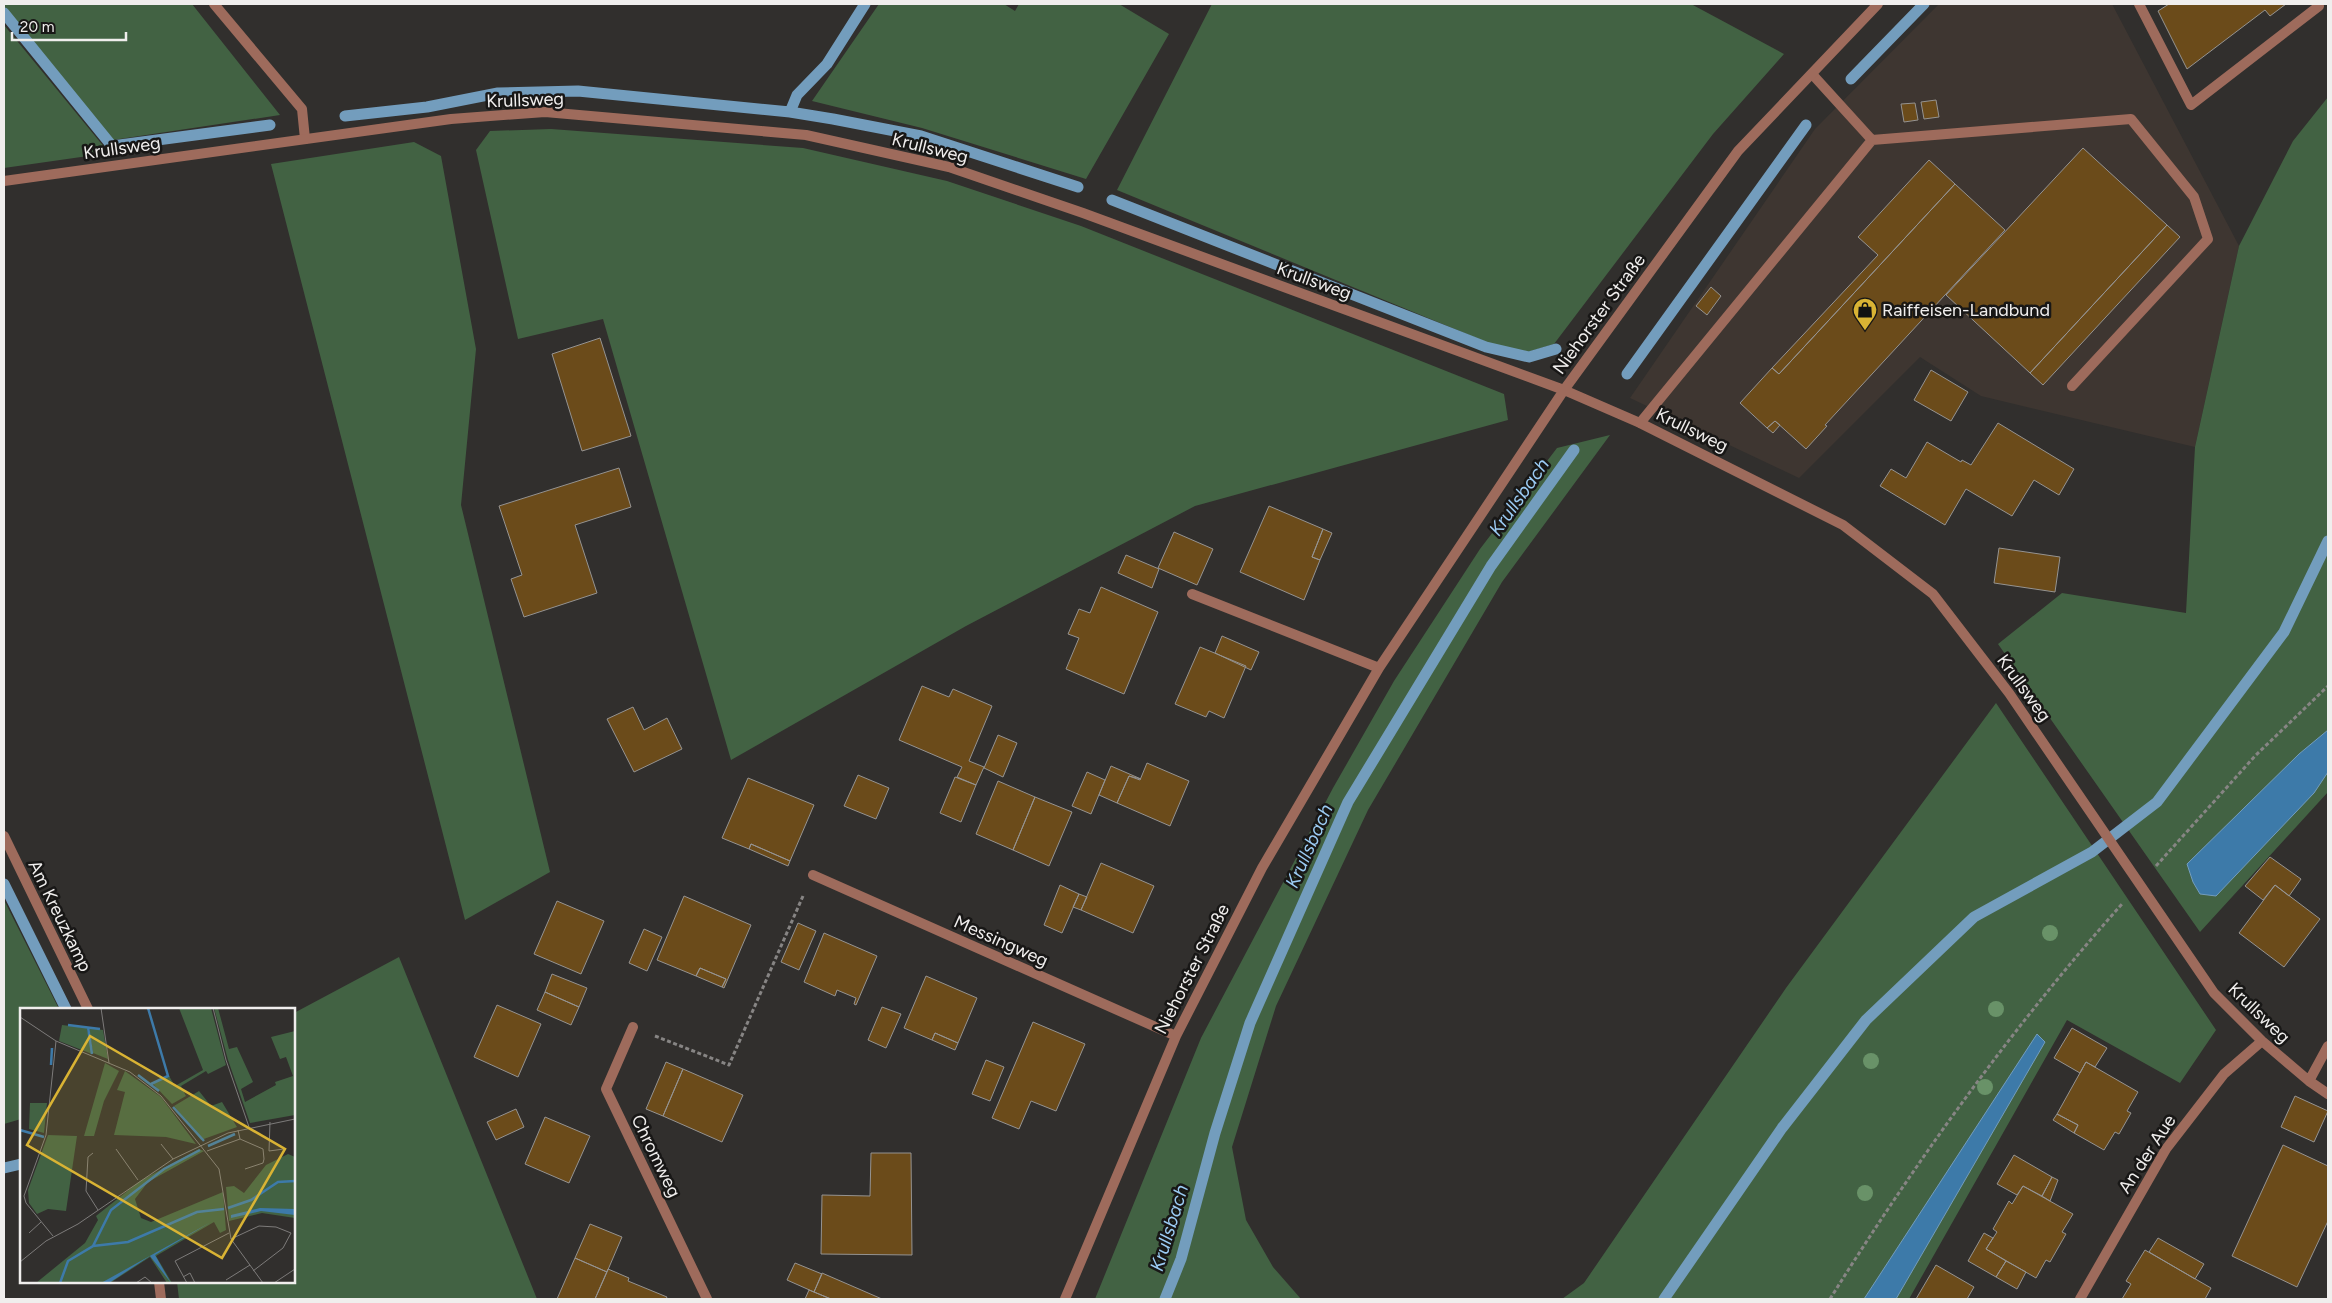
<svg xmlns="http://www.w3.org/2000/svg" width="2332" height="1303" viewBox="0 0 2332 1303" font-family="Figtree,sans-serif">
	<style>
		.built { fill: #3e3631 }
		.green { fill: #426243 }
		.water { fill: #3d7aa9; stroke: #739dbd }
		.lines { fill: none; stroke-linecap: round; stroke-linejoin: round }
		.stream { stroke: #739dbd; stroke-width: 11 }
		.building { fill: #6b4b1a; stroke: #959391 }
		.path { stroke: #878584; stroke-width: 3; stroke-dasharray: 4 2.5; stroke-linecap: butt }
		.lane { stroke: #9e6b5c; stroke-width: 10 }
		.street { stroke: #9e6b5c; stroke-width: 10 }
		.tree { fill: #699268 }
		.labels { text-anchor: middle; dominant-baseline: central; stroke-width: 5; stroke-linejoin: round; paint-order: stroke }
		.street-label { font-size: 18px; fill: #f0eeed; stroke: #181716 }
		.poi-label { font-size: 18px; fill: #f0eeed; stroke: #181716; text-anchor: start }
		.water-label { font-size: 19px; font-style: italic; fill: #9bcbf3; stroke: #181716 }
		.inset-river { fill: none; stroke: #3d7aa9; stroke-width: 2.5 }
		.inset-road { fill: none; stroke: #7d7b7a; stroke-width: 1 }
		.view { fill: #d9b334; fill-opacity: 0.15; stroke: #d9b334; stroke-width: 2.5 }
		.inset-edge { fill: none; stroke: #f0eeed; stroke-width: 2.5 }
	</style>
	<rect width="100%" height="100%" fill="#312f2d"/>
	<path class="built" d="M1939,4H2112L2239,246L2195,447L1981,396L1920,357L1799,478L1630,398L1815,129Z"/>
	<path class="green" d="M4,4H192L280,115L113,140L4,7Z
		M879,4H1004L1015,11L1019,4H1119L1169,34L1086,179L922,128L812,101Z
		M1212,4H1691L1784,54L1713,134L1554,344L1525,353L1496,346L1117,190Z
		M4,25L109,153L4,168Z
		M2328,97V792L2200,932L1998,644L2062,593L2186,613L2195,447L2239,246L2293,141Z
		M551,129L803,148L947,181L1081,226L1504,394L1508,420L1195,506L966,626L731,760L603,319L518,339L476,150L490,131Z
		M414,142L441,156L476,349L461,505L550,872L465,920L271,164Z
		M1610,435L1502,582L1368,810L1276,1006L1232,1147L1246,1220L1273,1267L1301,1299H1095L1201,1038L1333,788L1394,681L1480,549L1557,448Z
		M1996,703L2216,1030L2180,1083L2067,1020L1909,1299H1562L1584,1283L1786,988Z
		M4,900L59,1009H21V1119L4,1124Z
		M399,957L537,1299H179L177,1282H294V1013Z"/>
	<path class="water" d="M2328,730V772L2314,793L2216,896L2200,894L2193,882L2187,864L2299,754Z
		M2037,1034L2045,1042L1896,1299H1864Z"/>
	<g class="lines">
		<path class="stream" d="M4,13L112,146L270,125
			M1851,79L1924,4
			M790,112L797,95L827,64L865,4
			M345,116L427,107L498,93L578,91L790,112L833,119L921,136L1078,187
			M1112,200L1486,347L1529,357L1556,349
			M1627,374L1806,125
			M4,884L66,1009
			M4,1168L21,1164
			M1165,1299L1181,1259L1215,1133L1250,1023L1348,802L1491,566L1574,450
			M1664,1299L1782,1128L1866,1020L1974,917L2092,852L2157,802L2284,632L2328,541"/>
	</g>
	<path class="building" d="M2169,4H2286L2270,16L2265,10L2187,69L2158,11Z
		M1936,100L1939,117L1924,119L1921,102Z
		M1915,103L1918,120L1904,122L1901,104Z
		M2083,148L2167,225L2030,373L1946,295Z
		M1929,160L1955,184L1779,374L1772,368L1878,255L1858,237Z
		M1955,184L2005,230L1825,425L1827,426L1806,449L1775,421L1767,428L1740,403L1772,368L1779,374Z
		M2167,225L2180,237L2043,385L2030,373Z
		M1711,287L1721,296L1707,315L1696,306Z
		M600,338L631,436L582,451L552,354Z
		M1931,370L1968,392L1951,421L1914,400Z
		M1775,421L1780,425L1773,433L1767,428Z
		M1998,423L2074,469L2059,495L2034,480L2012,516L1966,489L1945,525L1880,486L1891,469L1906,478L1927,442L1961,462L1962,460L1971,465Z
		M619,468L631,507L575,525L597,593L524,617L511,579L522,575L499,506Z
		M1269,506L1323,529L1312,557L1320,560L1304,600L1240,572Z
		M1323,529L1332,533L1320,560L1312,557Z
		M1174,532L1213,549L1197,585L1158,568Z
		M1999,548L2060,557L2055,592L1994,583Z
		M1126,555L1159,569L1152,588L1118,573Z
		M1101,587L1158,612L1124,694L1066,669L1079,638L1068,634L1079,609L1090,613Z
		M1222,636L1259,652L1251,670L1215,653Z
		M1200,647L1246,666L1224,718L1209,711L1206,717L1175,704Z
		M922,686L949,697L953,689L992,706L969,761L984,767L976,785L957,777L962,767L899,740Z
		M633,707L644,730L667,718L682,749L634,772L607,719Z
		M998,735L1017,743L1003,777L984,768Z
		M1147,763L1189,781L1170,826L1117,803L1129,776L1140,780Z
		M1111,766L1141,779L1129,776L1117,803L1099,795Z
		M1087,772L1105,780L1091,814L1072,806Z
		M858,775L889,788L876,819L844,806Z
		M955,777L976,785L961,822L940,813Z
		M748,778L814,805L790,861L751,844L749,849L722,838Z
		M998,781L1035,797L1013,850L976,834Z
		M1035,797L1072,812L1049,866L1013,850Z
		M751,844L790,861L788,866L749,849Z
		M2270,857L2301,879L2289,896L2275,885L2263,900L2245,886Z
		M1101,863L1154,886L1133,933L1081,910Z
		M1060,885L1079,894L1062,933L1044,925Z
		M2275,885L2320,919L2284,967L2239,933Z
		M1079,894L1087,897L1081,910L1073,907Z
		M684,896L751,925L724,988L722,987L726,979L700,968L696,976L657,960Z
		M557,901L604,921L581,974L534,954Z
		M798,923L816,931L799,970L781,962Z
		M644,929L662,937L647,971L629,963Z
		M824,933L877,956L856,1005L854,1004L856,998L837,990L835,996L804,982Z
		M700,968L726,979L722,987L696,976Z
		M552,974L587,988L579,1007L545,992Z
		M926,976L977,998L958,1043L935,1033L932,1040L904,1028Z
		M545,992L579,1007L571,1025L537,1010Z
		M497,1005L541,1024L518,1077L474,1057Z
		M882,1007L901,1014L886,1048L868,1040Z
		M1033,1022L1085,1044L1056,1111L1031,1101L1019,1129L992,1118Z
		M2072,1028L2107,1048L2095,1067L2086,1062L2080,1073L2054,1058Z
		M935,1033L958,1043L955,1050L932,1040Z
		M986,1060L1004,1067L990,1101L972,1094Z
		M666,1062L683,1069L663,1116L646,1109Z
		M2086,1062L2138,1092L2127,1111L2131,1113L2119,1134L2115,1132L2104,1150L2074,1133L2078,1125L2057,1114Z
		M683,1069L743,1095L722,1142L663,1116Z
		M2295,1096L2328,1111L2314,1142L2281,1127Z
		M516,1109L524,1127L496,1140L487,1122Z
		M2057,1114L2078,1125L2074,1133L2053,1120Z
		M545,1117L590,1136L569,1183L525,1164Z
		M2283,1145L2328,1166V1221L2297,1287L2232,1256Z
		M871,1153H911L912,1255L821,1254L822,1195L870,1196Z
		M2014,1155L2052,1177L2042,1196L2023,1186L2017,1195L1997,1184Z
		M2052,1177L2058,1180L2050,1201L2042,1196Z
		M2023,1186L2073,1214L2062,1232L2066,1234L2050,1262L2046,1260L2036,1278L1986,1249L1997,1232L1993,1229L2009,1201L2012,1204Z
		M590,1224L622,1237L607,1272L575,1258Z
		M1984,1233L1993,1238L1986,1249L2006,1261L1996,1277L1968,1261Z
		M2158,1238L2204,1264L2195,1279L2149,1252Z
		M2145,1250L2211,1288L2205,1299H2122L2131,1284L2126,1281Z
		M575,1258L607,1272L595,1299H557Z
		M2006,1261L2026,1272L2017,1289L1996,1277Z
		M795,1263L822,1274L814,1292L787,1280Z
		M1936,1265L1974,1287L1967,1299H1916Z
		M608,1269L629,1278L628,1281L667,1297L666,1299H595Z
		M822,1273L882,1299H831L814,1292Z
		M809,1290L814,1292L831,1299H805Z"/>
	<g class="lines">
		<path class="path" d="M2156,866L2255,756L2328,686
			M655,1036L729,1065L803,896
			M1830,1299C1916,1161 2013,1026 2122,904"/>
		<path class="lane" d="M214,4L302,109L305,139
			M2139,4L2191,105L2319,6
			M1872,140L2131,119L2194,197L2208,239L2072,386
			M1640,423L1872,140L1812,74"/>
		<path class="street" d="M4,181L451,119L545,112L806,135L949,167L1083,213L1564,390L1640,423L1843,525L1933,594L2009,693L2214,993L2262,1041L2309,1081L2328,1094
			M1192,594L1379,668
			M4,836L88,1009
			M813,875L1176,1036
			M633,1027L606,1089L707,1299
			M2309,1081L2328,1046
			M159,1282L161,1299
			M1065,1299L1176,1036L1262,868L1379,668L1564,390L1738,151L1878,4
			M2080,1299L2166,1149L2224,1074L2262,1041"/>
	</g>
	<g class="tree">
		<circle cx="2050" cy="933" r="8"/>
		<circle cx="1996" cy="1009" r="8"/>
		<circle cx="1871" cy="1061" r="8"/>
		<circle cx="1985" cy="1087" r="8"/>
		<circle cx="1865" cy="1193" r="8"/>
	</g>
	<defs>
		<symbol id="shop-pin" viewBox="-11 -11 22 30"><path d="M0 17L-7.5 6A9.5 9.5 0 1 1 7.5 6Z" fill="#d9b334" stroke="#181716"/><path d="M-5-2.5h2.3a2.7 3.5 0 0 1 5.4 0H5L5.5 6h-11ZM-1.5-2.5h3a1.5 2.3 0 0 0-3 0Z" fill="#111"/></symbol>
	</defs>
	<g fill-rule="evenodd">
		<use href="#shop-pin" x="1851" y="296" width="28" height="38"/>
	</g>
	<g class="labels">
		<g class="street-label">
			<text transform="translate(525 100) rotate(-2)">Krullsweg</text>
			<text transform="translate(122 148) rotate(-8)">Krullsweg</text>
			<text transform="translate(930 148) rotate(14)">Krullsweg</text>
			<text transform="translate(1314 281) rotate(20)">Krullsweg</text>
			<text transform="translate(1599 314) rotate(-54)">Niehorster Straße</text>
			<text transform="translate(1692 430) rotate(26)">Krullsweg</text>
			<text transform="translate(2024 688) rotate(54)">Krullsweg</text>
			<text transform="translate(60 916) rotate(64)">Am Kreuzkamp</text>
			<text transform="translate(1001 941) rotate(24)">Messingweg</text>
			<text transform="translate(1192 969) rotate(-63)">Niehorster Straße</text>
			<text transform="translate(2259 1013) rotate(44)">Krullsweg</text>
			<text transform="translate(2147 1154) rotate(-57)">An der Aue</text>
			<text transform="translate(656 1156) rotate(64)">Chromweg</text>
		</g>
		<g class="poi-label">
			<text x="1882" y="310">Raiffeisen-Landbund</text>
		</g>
		<g class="water-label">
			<text transform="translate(1519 497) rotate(-55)">Krullsbach</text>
			<text transform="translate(1309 846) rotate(-66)">Krullsbach</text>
			<text transform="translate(1169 1228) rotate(-73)">Krullsbach</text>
		</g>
	</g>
	<g transform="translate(20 1008)">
		<rect width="275" height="275" fill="#312f2d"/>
		<path d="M159,0H191L206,57L188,66L186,63L161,78L166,88L152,96L133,76L149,68L155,78L183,62ZM194,0H198L209,41L217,39L233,74L221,81L225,94L256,77L255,74L273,68L266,49L260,51L251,29L275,23V107L230,115L208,52ZM42,17L67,20L72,46L39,33ZM69,20L83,22L88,51L73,45ZM85,55L99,63L84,93L74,128H64ZM105,63L141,89L176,136L146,129L94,127L105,84L97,82ZM179,83L191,98L202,94L217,119L181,132L154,98ZM10,95H27L24,125L9,121ZM28,127L57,128L46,203L28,201L17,206L9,195L8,182ZM179,141L184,143L128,174L115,191L121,210L131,214L203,184L206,222L200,225L194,214L136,248L152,275H147L130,249L90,275H16L65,235L78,212L76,208L120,173ZM268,146L275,149V210L242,205L209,213L206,179L214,178L224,185L246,157Z" fill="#426243"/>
		<path d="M240,200L275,201V207L241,203L211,210V207ZM191,214L135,247L151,275L130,248L89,275H81Z" fill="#3d7aa9"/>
		<path class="inset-river" d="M128,0L148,68L131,76M48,17L80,21M68,19L72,46M31,57L32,40M118,67L139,83M153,99L184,133M0,122L24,129M188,138L215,126M208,200L231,192L258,174L275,173M73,238L108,234L177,204L204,201M40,275L48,253L73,238L91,202L144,161L180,142"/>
		<path class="inset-road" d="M81,0L89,55M193,0L206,52L229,119M0,9L36,33L110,64L141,88L199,161L211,231L243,275M250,114L249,143L264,141M220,131L243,141L244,151L243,155L225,161M141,136L153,151M96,141L118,172M187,143L220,131L218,122M73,145L68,149L66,183L78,202M9,225L21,214M33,228L6,195L4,188L26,127L36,33M211,231L239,218L256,219L271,225L263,240L233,263M0,254L26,233L58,216L153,151L208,125L275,111M163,269L170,265L175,275M206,272L230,257M116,275L125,269L132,275M167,275L155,253L209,225M254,275L275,261"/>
		<path class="view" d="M70,28L265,141L202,250L7,137Z"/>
		<rect width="275" height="275" class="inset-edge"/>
	</g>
	<rect width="2332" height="1303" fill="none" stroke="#f0eeed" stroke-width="10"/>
	<path d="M12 32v8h114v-8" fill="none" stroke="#f0eeed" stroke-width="2.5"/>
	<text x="20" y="32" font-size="15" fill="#f0eeed" stroke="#181716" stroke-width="4" paint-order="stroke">20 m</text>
</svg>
